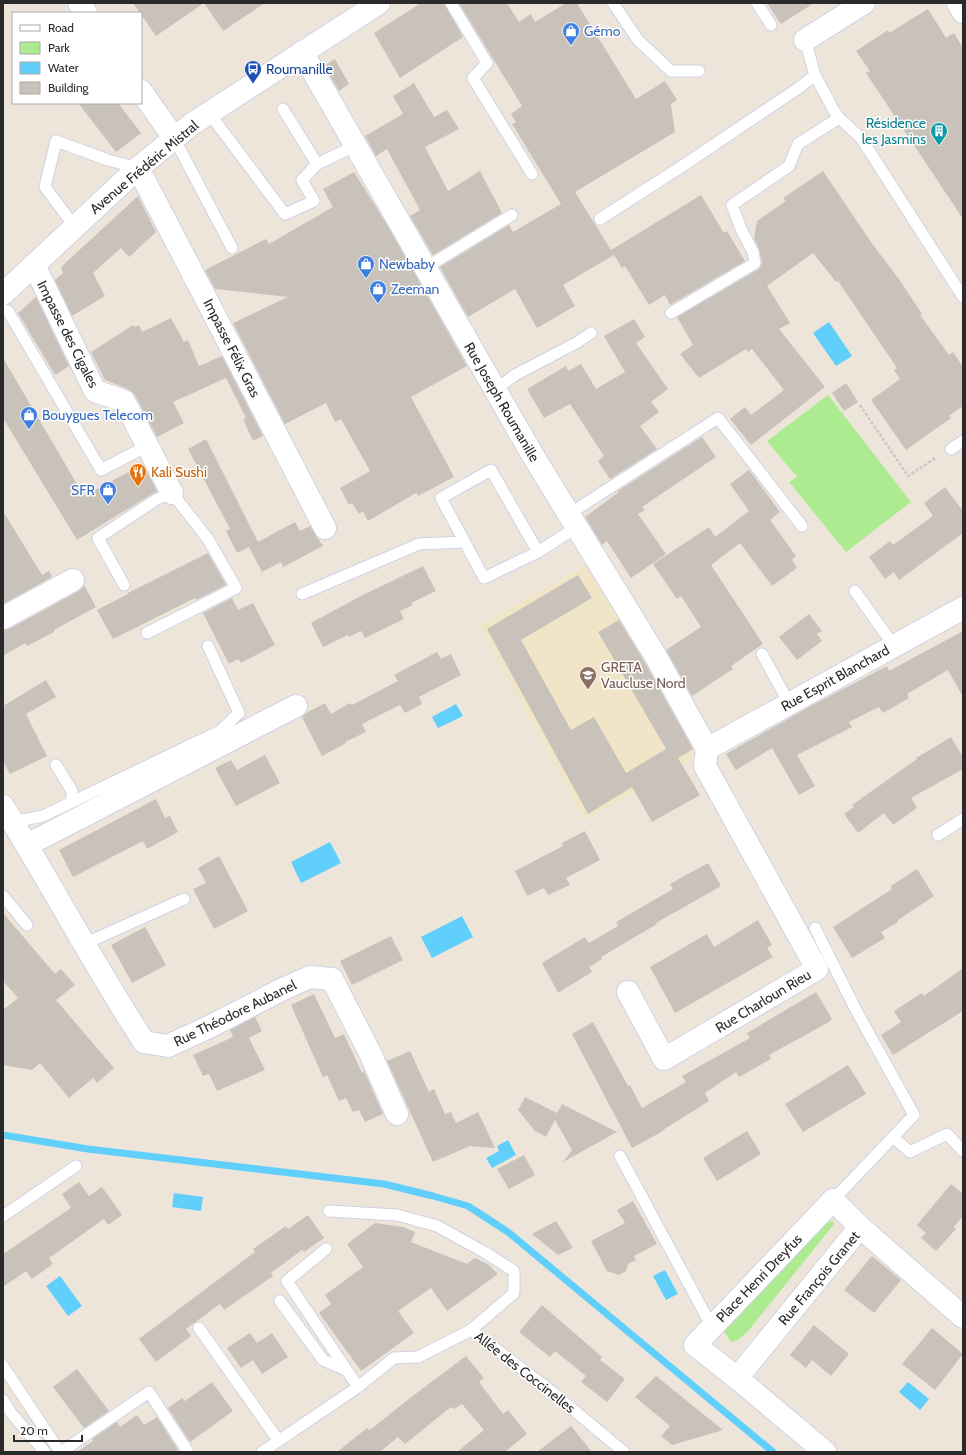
<svg xmlns="http://www.w3.org/2000/svg" width="966" height="1455" viewBox="0 0 966 1455" font-family="Cabin,sans-serif">
	<style>
		.education { fill: #f1e5c7 }
		.green { fill: #adeb90 }
		.water { fill: #61cffc }
		.lines { fill: none; stroke-linecap: round; stroke-linejoin: round }
		.stream { stroke: #61cffc; stroke-width: 7 }
		.building { fill: #c9c2ba }
		.lane-casing { stroke: #cfd2e4; stroke-width: 13 }
		.street-casing { stroke: #cfd2e4; stroke-width: 24 }
		.secondary-casing { stroke: #cfd2e4; stroke-width: 24 }
		.path { stroke: #c8c8c8; stroke-width: 2.5; stroke-dasharray: 3 2; stroke-linecap: butt }
		.lane { stroke: #fff; stroke-width: 11 }
		.street { stroke: #fff; stroke-width: 22 }
		.secondary { stroke: #fff; stroke-width: 22 }
		.labels { text-anchor: middle; dominant-baseline: central; stroke-width: 3; stroke-linejoin: round; paint-order: stroke }
		.shop-label { font-size: 14px; fill: #366cbe; stroke: #fff; text-anchor: start }
		.transit-label { font-size: 14px; fill: #164399; stroke: #fff; text-anchor: start }
		.culture-label { font-size: 14px; fill: #0d838f; stroke: #fff; text-anchor: end }
		.street-label { font-size: 14px; fill: #2a2a2a; stroke: #fff }
		.food-label { font-size: 14px; fill: #c56008; stroke: #fff; text-anchor: start }
		.education-label { font-size: 14px; fill: #785e54; stroke: #fff; text-anchor: start }
	</style>
	<rect width="100%" height="100%" fill="#eee5da"/>
	<path class="education" d="M586,565L702,753L585,820L479,626Z"/>
	<path class="green" d="M828,395L911,502L846,552L789,482L797,477L767,441Z
		M833,1221L834,1224L749,1330L738,1340L731,1342L723,1330L725,1321L828,1222Z"/>
	<path class="water" d="M829,322L852,356L836,366L813,333Z
		M456,704L463,716L438,728L432,717Z
		M330,842L341,863L301,883L291,862Z
		M462,916L473,937L432,958L421,937Z
		M508,1140L516,1155L492,1168L486,1158L499,1151L497,1146Z
		M174,1193L203,1197L201,1211L172,1207Z
		M665,1270L678,1294L666,1300L653,1276Z
		M60,1276L82,1306L68,1316L46,1286Z
		M908,1382L929,1399L920,1410L899,1392Z"/>
	<g class="lines">
		<path class="stream" d="M3,1135L88,1149L384,1184L433,1196L468,1206L508,1232L773,1452"/>
	</g>
	<path class="building" d="M133,3H204L156,36Z
		M204,3H265L223,31Z
		M421,3H444L463,37L400,78L374,33Z
		M459,3H507L519,22L531,14L535,22L566,3H577L636,99L665,81L677,100L671,104L675,132L575,192L614,255L563,285L575,306L537,328L515,289L468,317L440,267L509,225L513,232L561,204L512,124L516,122L511,114L522,106Z
		M767,3H814L781,24Z
		M928,9L946,38L954,33L963,48V219L866,73L870,71L856,51L888,30L889,33Z
		M335,59L349,84L339,91L324,66Z
		M414,83L434,117L447,110L459,129L425,147L448,191L480,171L502,213L433,255L410,216L420,210L387,149L376,156L365,136L403,114L393,96Z
		M78,103H118L141,133L116,152Z
		M823,171L871,242L901,282L922,314L920,315L949,355L953,352L963,367V406L949,416L951,418L906,450L871,400L900,379L894,370L897,368L838,281L836,282L813,253L767,286L790,323L779,329L825,387L751,445L730,419L745,407L751,415L784,390L752,349L748,352L746,349L699,378L680,354L693,345L677,317L759,269L761,265L762,262L759,249L754,238L757,221L786,201L783,198Z
		M354,172L389,228L467,366L411,397L454,477L418,496L416,493L368,521L363,511L359,514L352,503L349,505L340,488L370,471L341,419L335,422L326,403L285,424L233,323L288,297L215,289L205,270L266,239L269,244L333,207L323,189Z
		M701,195L724,233L727,231L745,261L670,305L665,295L649,305L625,266L622,268L611,250Z
		M138,196L156,232L129,257L121,248L93,273L105,296L72,316L55,280L63,273L61,267Z
		M36,297L69,366L55,375L18,313Z
		M171,318L184,342L188,340L199,366L222,356L263,436L253,441L243,419L246,418L226,378L173,402L184,423L157,437L135,395L128,389L105,380L91,352L133,325L135,327L139,325L142,332Z
		M634,319L645,337L636,343L668,389L651,402L659,412L640,426L657,449L610,479L598,461L604,456L570,404L544,418L527,389L566,366L568,371L581,364L596,389L625,372L604,336Z
		M3,358L84,496L143,464L157,491L77,540L3,418Z
		M846,383L858,402L844,411L832,393Z
		M702,437L716,457L642,507L645,510L638,514L666,554L631,578L607,541L602,545L585,517L619,492L618,491Z
		M206,439L258,542L295,522L300,531L310,526L323,546L283,567L281,562L262,572L249,547L237,553L226,531L230,529L188,449Z
		M749,470L780,512L770,520L796,556L792,560L797,568L772,586L740,543L711,565L763,644L731,666L733,669L692,696L666,650L701,627L681,596L677,599L653,564L709,527L715,537L749,511L730,484Z
		M945,487L963,511V533L899,580L894,572L885,579L869,557L890,541L893,545L933,516L924,503Z
		M3,511L42,575L49,571L52,577L3,604Z
		M208,553L226,585L196,600L195,598L113,639L97,610L128,594V593Z
		M423,566L436,591L411,603L413,605L400,611L404,619L365,638L361,631L349,637L348,635L323,647L311,623L359,597Z
		M578,575L592,598L521,640L571,730L594,717L626,773L666,749L598,632L619,620L644,661L693,749L678,758L700,795L652,822L632,787L588,814L487,629Z
		M84,585L96,607L54,630V632L27,646L25,643L3,656V630L9,629L79,591Z
		M232,598L238,610L253,603L275,645L241,663L238,659L229,664L203,613Z
		M809,614L822,631L817,634L822,641L797,660L779,637Z
		M963,631V697L948,670L907,694L909,698L883,713L879,707L849,722L852,727L797,755L815,786L799,795L772,748L736,770L726,754L811,706L887,666L889,671Z
		M437,652L441,659L451,654L461,675L419,697L422,704L405,713L400,705L362,724L366,732L345,742L346,743L322,756L302,717L306,713L325,703L331,714L350,703L352,705L398,681L394,675Z
		M46,680L56,697L26,714L47,756L10,774L3,761V706Z
		M951,737L963,757V769L911,798L917,808L893,825L884,813L858,833L844,814L854,807L852,805L917,759L916,758Z
		M265,755L280,783L236,806L215,768L231,760L237,770Z
		M156,799L165,818L170,816L178,832L147,849L143,841L73,877L59,850Z
		M585,831L600,860L566,878L570,885L548,895L544,888L527,896L515,871L563,846L562,843Z
		M219,856L248,911L214,929L193,889L206,883L198,868Z
		M708,863L721,886L656,923L657,924L601,957L602,959L589,967L592,972L558,993L542,963L585,937L589,943L618,926L616,922L673,889L670,884Z
		M917,869L934,896L898,920V922L881,932L885,938L852,958L833,927L892,889L891,886Z
		M3,913L55,974L61,969L75,985L56,1000L114,1068L97,1083L93,1078L69,1098L40,1063L32,1070L3,1065V1010L18,998L3,981Z
		M758,920L772,945L767,948L773,957L675,1013L650,967L707,934L714,947Z
		M145,927L166,965L132,983L111,945Z
		M391,936L403,960L352,985L340,961Z
		M963,968V1011L893,1055L881,1035L901,1022L894,1011L922,993L924,996Z
		M816,992L832,1019L829,1021V1022L769,1055L771,1059L739,1077L736,1072L705,1093L709,1101L663,1130V1131L632,1148L572,1034L593,1022L628,1086L630,1085L642,1108L686,1082L682,1076L750,1038L747,1033Z
		M314,994L335,1038L344,1034L362,1073L364,1071L383,1114L365,1122L359,1110L353,1112L346,1098L339,1101L327,1075L323,1077L291,1005Z
		M255,1017L262,1031L249,1038L265,1070L217,1091L209,1074L203,1076L193,1055L233,1037L230,1030Z
		M410,1051L429,1092L434,1089L445,1114L451,1112L456,1123L478,1112L495,1148L470,1146L433,1162L387,1061Z
		M848,1065L866,1094L803,1132L785,1104Z
		M525,1097L557,1113L562,1104L617,1132L563,1162L572,1150L555,1120L546,1137L535,1131L518,1110Z
		M747,1131L761,1154L717,1181L703,1158Z
		M524,1155L535,1175L509,1189L497,1169Z
		M79,1182L89,1196L102,1187L122,1215L108,1225L104,1219L49,1258L53,1264L32,1279L26,1271L3,1287V1254L71,1208L62,1194Z
		M951,1184L963,1194V1216L954,1227L956,1229L936,1251L921,1238L926,1233L917,1225Z
		M633,1201L657,1244L634,1256L636,1260L628,1264L626,1271L619,1275L607,1271L591,1241L625,1223L617,1210Z
		M308,1215L324,1238L304,1252L302,1250L271,1273L273,1276L224,1310L220,1304L186,1329L191,1336L156,1362L139,1339L255,1252L253,1249L286,1226L288,1229Z
		M556,1221L573,1248L558,1255L532,1234Z
		M375,1223L403,1227L415,1232L411,1242L467,1264L475,1258L489,1265L498,1274L447,1311L431,1288L398,1311L414,1333L361,1371L319,1313L331,1304L325,1295L363,1267L347,1244Z
		M872,1256L901,1280L874,1313L844,1290Z
		M542,1305L602,1357L600,1360L625,1379L607,1402L581,1382L586,1376L555,1351L550,1357L519,1332Z
		M814,1325L849,1354L831,1376L812,1360L806,1368L790,1355Z
		M932,1328L963,1354L935,1390L902,1364Z
		M250,1333L257,1343L272,1333L288,1357L262,1374L253,1360L241,1368L227,1348Z
		M466,1356L484,1378L479,1382L503,1414L508,1410L527,1434L505,1452H457L484,1430L462,1404L454,1409L451,1407L405,1444L398,1437L380,1452H337L367,1428L370,1430L410,1398Z
		M77,1369L109,1411L84,1428L53,1387Z
		M656,1376L687,1401L723,1430L672,1445L661,1436L670,1426L635,1397Z
		M212,1382L233,1411L190,1442L168,1408L182,1398L185,1401Z
		M137,1415L144,1425L157,1417L178,1450L175,1452H77L93,1441L92,1439L117,1422L120,1427Z
		M571,1426L592,1452H537Z"/>
	<g class="lines">
		<defs>
			<path id="lane" d="M451,3L487,63L473,78L532,174
				M613,3L638,40L671,71H699
				M757,3L771,25
				M815,75L834,111L839,118L861,138L963,297
				M283,109L317,164L355,146
				M209,113L285,214L314,201L302,180L317,164
				M174,138L232,248
				M600,219L684,165L800,87L815,75L805,40
				M75,227L45,187L56,141L108,160L138,168
				M425,268L512,215
				M3,309L8,311L101,470L147,446
				M671,313L755,263L753,252L741,229L732,205L789,166L798,144L839,118
				M495,390L515,375L576,343L591,333
				M951,449L963,441
				M569,514L718,418L802,526
				M538,552L491,470L441,498L484,578L538,552L577,527
				M124,585L98,538L157,499L172,493L208,539L236,588L147,633
				M855,591L894,646
				M302,594L419,544L465,542
				M762,654L789,703
				M56,765L72,791V802
				M13,822L43,816L220,731L239,713L208,646
				M938,835L963,819
				M3,896L27,925
				M815,928L857,1012L914,1115L833,1200
				M84,944L184,899
				M893,1137L910,1152L947,1134L963,1151
				M620,1156L712,1327
				M329,1211L397,1215L437,1226L486,1253L514,1271V1293L471,1330
				M3,1216L76,1166
				M326,1249L287,1281L358,1387
				M280,1301L323,1360L346,1370
				M199,1328L278,1440
				M3,1366L60,1452
				M3,1400L11,1413L45,1452
				M61,1452L149,1392L188,1452
				M262,1452L358,1387L394,1358L418,1357L471,1330L546,1387L624,1452"/>
			<path id="street" d="M79,3L86,13
				M958,3L963,12
				M805,40L864,3
				M302,52L532,454L655,655L707,749
				M141,91L174,138
				M138,168L325,528
				M34,265L95,391L124,401L172,493
				M3,618L73,580
				M707,749L963,608
				M3,806C51,884 94,965 144,1042L168,1046L209,1027L283,989L310,977L332,979L370,1053L397,1114
				M27,845L296,706
				M628,992L664,1059L817,969L705,766L707,749
				M737,1378L860,1227L963,1317
				M825,1452L737,1378L695,1345L833,1200L860,1227"/>
			<path id="secondary" d="M3,294L138,168L192,124L379,3"/>
		</defs>
		<use href="#lane" class="lane-casing"/>
		<use href="#street" class="street-casing"/>
		<use href="#secondary" class="secondary-casing"/>
		<path class="path" d="M860,405L908,476L937,457"/>
		<use href="#lane" class="lane"/>
		<use href="#street" class="street"/>
		<use href="#secondary" class="secondary"/>
	</g>
	<defs>
		<symbol id="shop-pin" viewBox="-11 -11 22 30"><path d="M0 17L-7.5 6A9.5 9.5 0 1 1 7.5 6Z" fill="#3f7fe0" stroke="#fff"/><path d="M-5-2.5h2.3a2.7 3.5 0 0 1 5.4 0H5L5.5 6h-11ZM-1.5-2.5h3a1.5 2.3 0 0 0-3 0Z" fill="#fff"/></symbol>
		<symbol id="bus-pin" viewBox="-11 -11 22 30"><path d="M0 17L-7.5 6A9.5 9.5 0 1 1 7.5 6Z" fill="#1a4fb4" stroke="#fff"/><path d="M-5-6H5V4H4V6H2V4H-2V6H-4V4H-5ZM-3.5-4V0h7V-4ZM-3.5 1.2v1.5H-2V1.2ZM2 1.2v1.5H3.5V1.2Z" fill="#fff"/></symbol>
		<symbol id="building-pin" viewBox="-11 -11 22 30"><path d="M0 17L-7.5 6A9.5 9.5 0 1 1 7.5 6Z" fill="#0f9aa8" stroke="#fff"/><path d="M-4-6H4V6H1V3H-1V6H-4ZM-2.5-4.3h1.7v1.8h-1.7ZM.8-4.3h1.7v1.8H.8ZM-2.5-1h1.7V.8h-1.7ZM.8-1h1.7V.8H.8Z" fill="#fff"/></symbol>
		<symbol id="restaurant-pin" viewBox="-11 -11 22 30"><path d="M0 17L-7.5 6A9.5 9.5 0 1 1 7.5 6Z" fill="#e8710a" stroke="#fff"/><path d="M-5-6h1v4h1v-4h1v4h1v-4h1v5L-1.5 .5V6h-2V.5L-5-1ZM5-6V6H3V1.5H1.5Q1.5-4 5-6Z" fill="#fff"/></symbol>
		<symbol id="university-pin" viewBox="-11 -11 22 30"><path d="M0 17L-7.5 6A9.5 9.5 0 1 1 7.5 6Z" fill="#8d6e63" stroke="#fff"/><path d="M0-5L7-2L0 1L-7-2ZM-4 1L0 2.5L4 1V4Q0 6-4 4Z" fill="#fff"/></symbol>
	</defs>
	<g fill-rule="evenodd">
		<use href="#shop-pin" x="561" y="21" width="20" height="27"/>
		<use href="#bus-pin" x="243" y="59" width="20" height="27"/>
		<use href="#building-pin" x="929" y="121" width="20" height="27"/>
		<use href="#shop-pin" x="356" y="254" width="20" height="27"/>
		<use href="#shop-pin" x="368" y="279" width="20" height="27"/>
		<use href="#shop-pin" x="19" y="405" width="20" height="27"/>
		<use href="#restaurant-pin" x="128" y="462" width="20" height="27"/>
		<use href="#shop-pin" x="98" y="480" width="20" height="27"/>
		<use href="#university-pin" x="578" y="665" width="20" height="27"/>
	</g>
	<g class="labels">
		<g class="shop-label">
			<text x="584" y="31">Gémo</text>
			<text x="379" y="264">Newbaby</text>
			<text x="391" y="289">Zeeman</text>
			<text x="42" y="415">Bouygues Telecom</text>
			<text x="95" y="490" text-anchor="end">SFR</text>
		</g>
		<g class="transit-label">
			<text x="266" y="69">Roumanille</text>
		</g>
		<g class="culture-label">
			<text x="926" y="123">Résidence<tspan x="926" dy="16">les Jasmins</tspan></text>
		</g>
		<g class="street-label">
			<text transform="translate(144 167) rotate(-40)">Avenue Frédéric Mistral</text>
			<text transform="translate(68 334) rotate(63)">Impasse des Cigales</text>
			<text transform="translate(232 348) rotate(63)">Impasse Félix Gras</text>
			<text transform="translate(502 402) rotate(60)">Rue Joseph Roumanille</text>
			<text transform="translate(835 678) rotate(-29)">Rue Esprit Blanchard</text>
			<text transform="translate(763 1001) rotate(-31)">Rue Charloun Rieu</text>
			<text transform="translate(235 1013) rotate(-26)">Rue Théodore Aubanel</text>
			<text transform="translate(759 1278) rotate(-46)">Place Henri Dreyfus</text>
			<text transform="translate(819 1278) rotate(-50)">Rue François Granet</text>
			<text transform="translate(525 1372) rotate(38)">Allée des Coccinelles</text>
		</g>
		<g class="food-label">
			<text x="151" y="472">Kali Sushi</text>
		</g>
		<g class="education-label">
			<text x="601" y="667">GRETA<tspan x="601" dy="16">Vaucluse Nord</tspan></text>
		</g>
	</g>
	<rect width="966" height="1455" fill="none" stroke="#2a2a2a" stroke-width="8"/>
	<rect x="12" y="12" width="130" height="92" fill="#ffffff" stroke="#aaaaaa"/>
	<rect x="20" y="25" width="20" height="6" fill="#ffffff" stroke="#aaaaaa"/>
	<text x="48" y="32" font-size="12" fill="#2a2a2a">Road</text>
	<rect x="20" y="42" width="20" height="12" fill="#adeb90" stroke="#aaaaaa"/>
	<text x="48" y="52" font-size="12" fill="#2a2a2a">Park</text>
	<rect x="20" y="62" width="20" height="12" fill="#61cffc" stroke="#aaaaaa"/>
	<text x="48" y="72" font-size="12" fill="#2a2a2a">Water</text>
	<rect x="20" y="82" width="20" height="12" fill="#c9c2ba" stroke="#aaaaaa"/>
	<text x="48" y="92" font-size="12" fill="#2a2a2a">Building</text>
	<path d="M14 1435v6h68v-6" fill="none" stroke="#2a2a2a" stroke-width="2"/>
	<text x="20" y="1435" font-size="12" fill="#2a2a2a" stroke="#ffffff" stroke-width="3" paint-order="stroke">20 m</text>
</svg>
